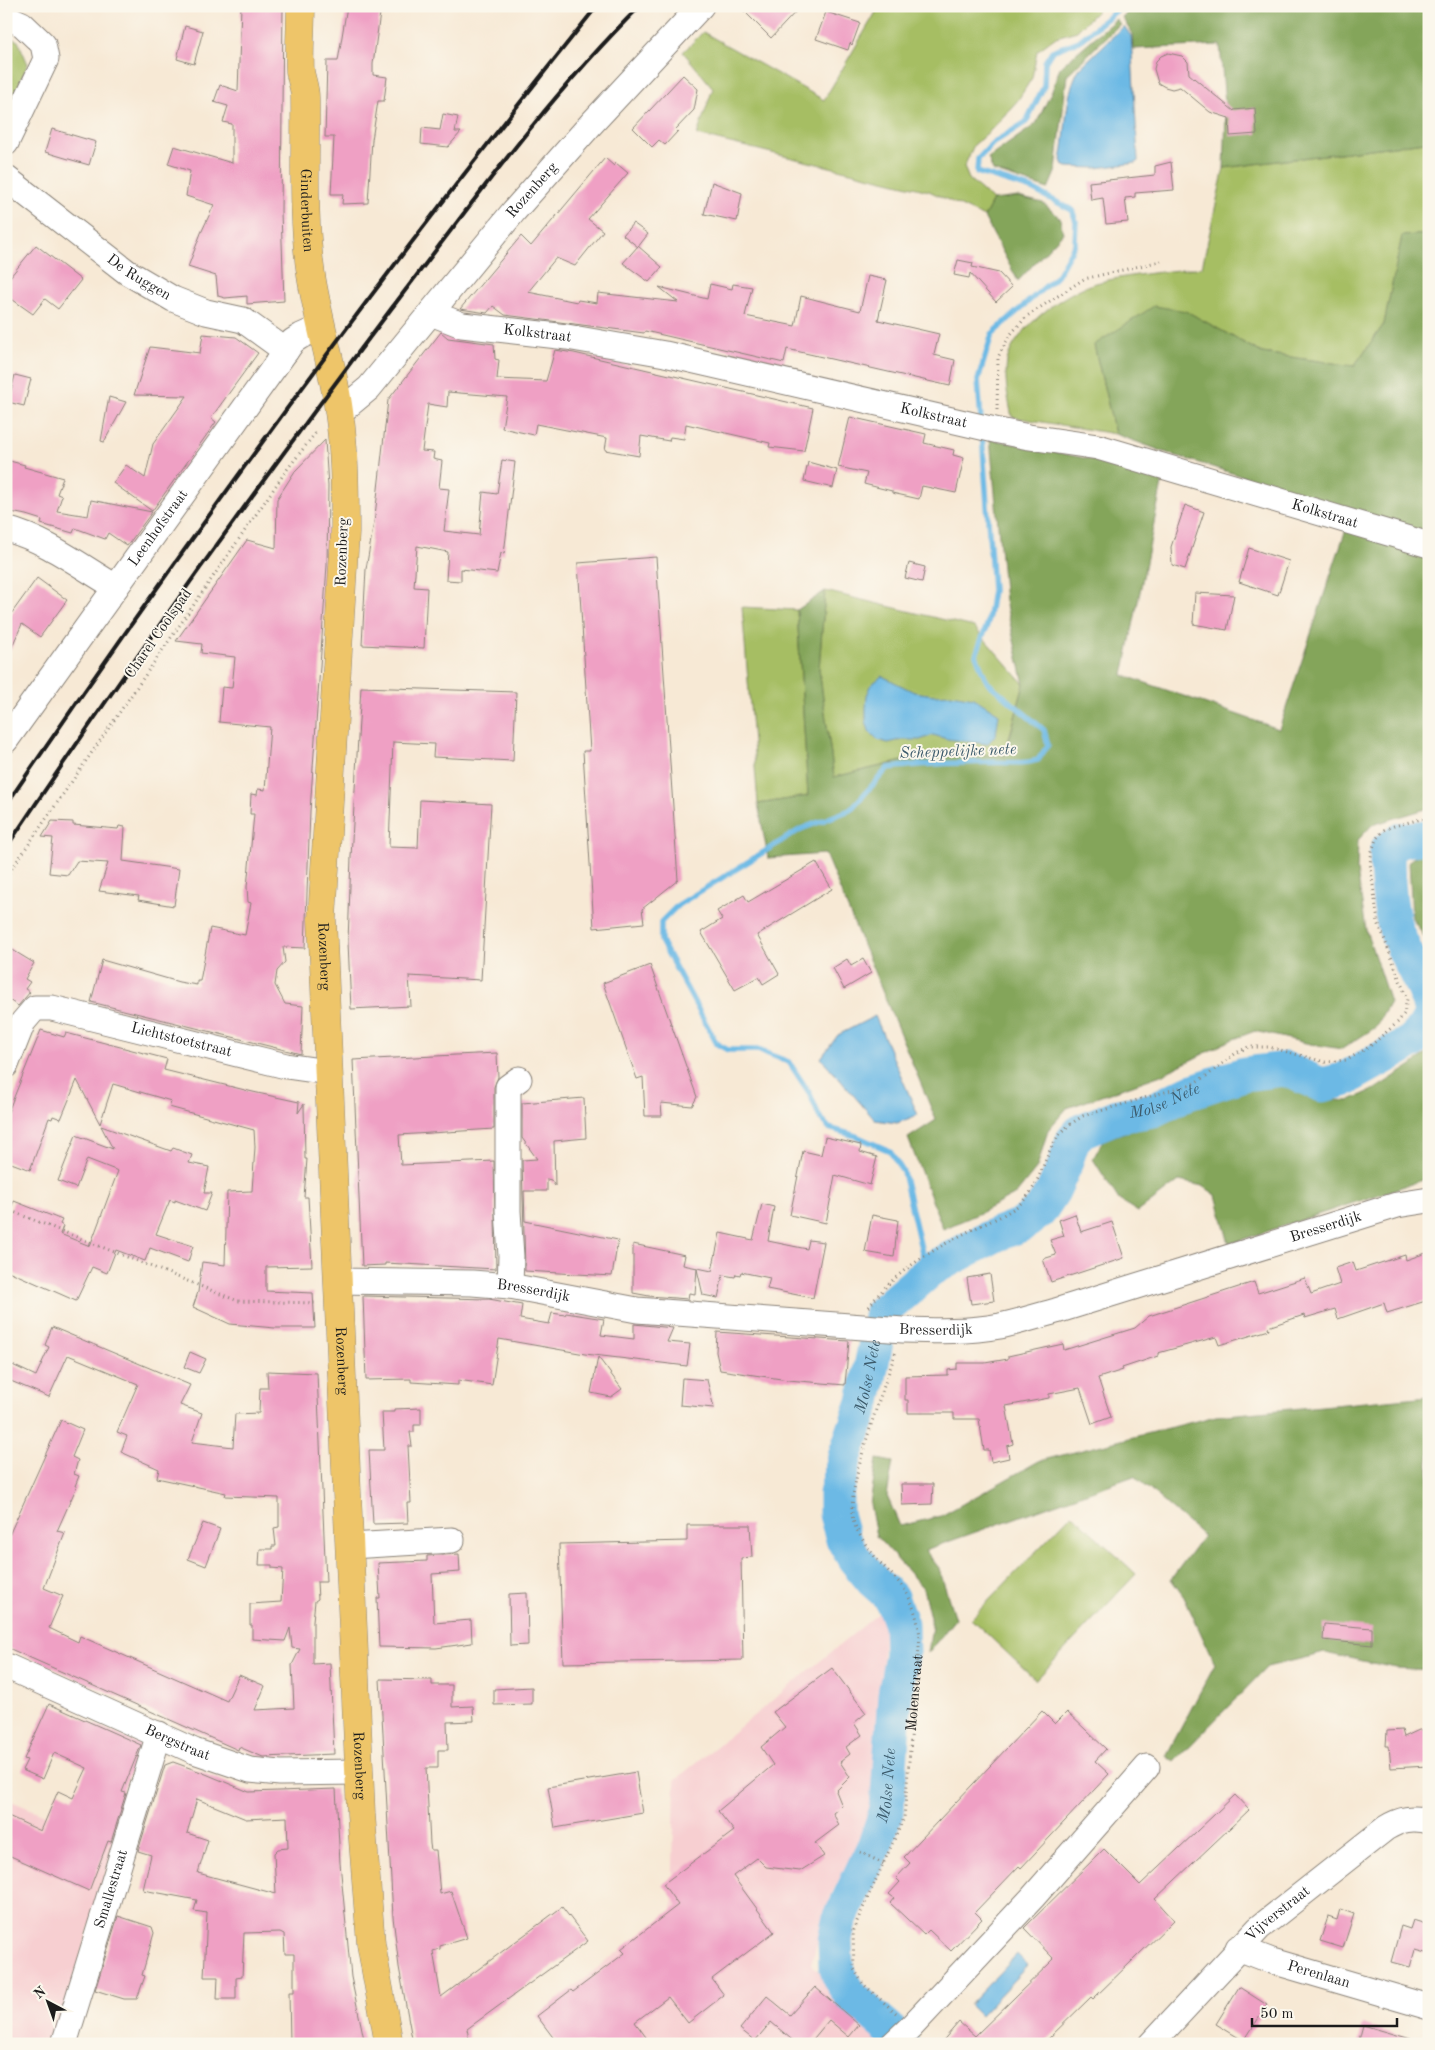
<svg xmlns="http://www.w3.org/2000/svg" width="1435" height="2050" viewBox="0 0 1435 2050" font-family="'Old Standard TT',serif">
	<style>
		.built { fill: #f7cfd1 }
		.green { fill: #a6be64; stroke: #616d40 }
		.forest { fill: #84a55a; stroke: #50603b }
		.water { fill: #6cb9e5; stroke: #446a80 }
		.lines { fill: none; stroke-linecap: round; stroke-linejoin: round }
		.stream { stroke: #6cb9e5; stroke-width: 5.5 }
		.river { stroke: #6cb9e5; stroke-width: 35 }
		.building { fill: #efa0c4; fill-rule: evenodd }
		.minor-casing { stroke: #8a8278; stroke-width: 27 }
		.major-casing { stroke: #8a8278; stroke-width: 29 }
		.path { stroke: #8a8278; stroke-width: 3; stroke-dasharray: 1 4; stroke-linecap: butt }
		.minor { stroke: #fff; stroke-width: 25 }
		.major { stroke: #eec569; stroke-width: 28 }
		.rail { stroke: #1c1c1c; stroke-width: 4 }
		.labels { text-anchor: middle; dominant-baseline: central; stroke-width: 4; stroke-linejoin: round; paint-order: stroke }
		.street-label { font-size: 15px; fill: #1c1c1c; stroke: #fbf7ec }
		.water-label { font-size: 16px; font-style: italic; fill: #3c5b6c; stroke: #fbf7ec }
	</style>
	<rect width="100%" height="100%" fill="#fbf7ec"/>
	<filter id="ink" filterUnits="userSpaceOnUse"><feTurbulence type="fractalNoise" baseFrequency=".02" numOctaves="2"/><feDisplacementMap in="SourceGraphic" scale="10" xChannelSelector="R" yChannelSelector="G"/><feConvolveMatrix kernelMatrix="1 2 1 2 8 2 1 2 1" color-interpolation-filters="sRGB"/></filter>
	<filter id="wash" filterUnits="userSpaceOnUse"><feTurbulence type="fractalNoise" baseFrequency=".0096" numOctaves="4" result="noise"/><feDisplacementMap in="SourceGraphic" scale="20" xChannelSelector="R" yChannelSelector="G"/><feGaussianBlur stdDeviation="1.12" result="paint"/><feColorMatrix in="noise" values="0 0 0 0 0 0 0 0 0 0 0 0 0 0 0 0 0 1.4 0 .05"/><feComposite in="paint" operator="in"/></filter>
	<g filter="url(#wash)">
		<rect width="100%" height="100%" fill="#f7e9d5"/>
		<path class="built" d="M885,1608L877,1805L831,1895L811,1964L888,2037L882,2044H558L537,2016L553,2007L551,2004L672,1910L675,1780Z
			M6,1799L115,1844L53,2044H6Z"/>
		<path class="green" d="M864,6H1102L1077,31L1056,37L1037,51L1032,78L1018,100L993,128L974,145L964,167L969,179L993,200L984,217L929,191L697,135L713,88L683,52L703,32L824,100L876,12Z
			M6,36L18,41L28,64L6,114Z
			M1429,129V234L1402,236L1384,324L1354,366L1262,353L1186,311L1094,345L1115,434L1012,417C1008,398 1004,381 1007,361C1013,330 1067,290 1096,283C1130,274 1167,272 1202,267L1224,168L1425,142Z
			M825,591L974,627L1024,684L1004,756L946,751L834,777L819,669Z
			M742,607L797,610L808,796L758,804Z
			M1072,1514L1136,1574L1036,1680L971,1619Z"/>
		<path class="forest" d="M1135,6H1429V129L1425,142L1224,168L1226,115L1220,45L1133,49L1132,34L1122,17Z
			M1116,19L1120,24L1067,75L1056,170L1048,189L993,171L988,158L1036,124L1052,91L1060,67Z
			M1018,197L1043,203L1060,218L1063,233L1018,281L984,217L993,200Z
			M1429,234V534L1170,454L1115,434L1094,345L1154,306L1186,311L1262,353L1354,366L1384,324L1402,236Z
			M990,439L1164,474L1123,675L1279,729L1346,529L1429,554V808L1372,825L1358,840L1357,870L1366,930L1390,1002L1376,1027L1342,1049L1310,1044L1255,1031L1231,1040L1161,1075L1067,1108L1048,1130L1037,1168L1016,1194L978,1214L943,1229L908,1138L936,1120L825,854L768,858L758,804L808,796L797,610L825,591L819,669L834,777L946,751L1005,756L1024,684L1005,601Z
			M1418,854H1429V944L1412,918L1409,861Z
			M1429,1051V1178L1229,1244L1216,1195L1203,1186L1179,1181L1138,1212L1119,1200L1093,1159L1103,1140L1254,1086L1287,1084L1314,1098L1348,1101L1375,1089L1412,1065Z
			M1429,1396V1670L1396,1668L1325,1653L1267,1667L1174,1762L1166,1756L1215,1664L1184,1597L1171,1579L1203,1536L1134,1476L925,1550L939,1568L955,1619L928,1653L932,1626L923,1588L876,1536L870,1504L877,1459L893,1462L887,1496L900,1526L941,1516L1039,1461L1216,1416Z"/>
		<path class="water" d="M1124,26L1131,36L1138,161L1136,163L1096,168L1067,167L1063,165L1061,160C1067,131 1064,96 1079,69Z
			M882,676L914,692L934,695L951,694L974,698L999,714L996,735L987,744L947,739L933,735L920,740H901L888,743L878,740L869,731L866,721V708L867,695L872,684Z
			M875,1016L918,1115L897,1123L875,1120L821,1058L838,1035Z
			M1017,1954L1028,1965L980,2016L969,2005Z"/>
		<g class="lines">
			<path class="stream" d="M981,421L978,380L992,334L1057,276L1075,244L1076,221L1072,210L1032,189L977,172L978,159L993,143L1026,122L1044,86L1045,62L1052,51L1079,41L1122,6
				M929,1271L925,1265L903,1172L890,1151L856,1136L829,1128L819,1116L810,1094L789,1062L758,1050H728L717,1044L661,941V922L678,905L801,829L850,810L888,768C923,763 957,763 992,762C1008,762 1022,765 1038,760L1048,745L1044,730L987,682L976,655L988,622L993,590L982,433"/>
			<g class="river">
				<path d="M1429,837L1401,840L1387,850C1387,873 1389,908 1396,930C1405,956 1421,978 1429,1004"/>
				<path id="s1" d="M902,2044L888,2028L852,1997L840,1979L836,1966L835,1939L839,1921L876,1842L887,1809L895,1695L902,1654L901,1625L891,1597L873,1581L854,1558L843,1539L836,1514V1494L845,1456L864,1402L882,1312L933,1268L995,1235L1023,1224L1040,1211L1053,1191L1064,1167L1073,1140L1081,1131L1118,1116L1153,1110L1190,1092L1244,1074L1285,1069L1322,1085L1343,1080L1411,1042L1424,1029L1429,1018"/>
			</g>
		</g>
		<g id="blocks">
			<path class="building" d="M241,6H283L281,212L284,301L247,304V296L225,298L218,296L216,276L188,267L201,233L214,205L186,196L190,171L168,164L174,146L232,163V124L223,122L228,106L214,102L220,85L238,91Z
				M347,6H381L373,64V75L387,77L384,101H378L372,140L368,203L342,204L343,194H331L334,137H325L327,61H338Z
				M739,6H801L771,38Z
				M826,12L860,23L852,45L850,43L848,50L816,39Z
				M185,26L203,31L194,64L177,59Z
				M1168,53L1182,56L1188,62L1189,74L1234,111V110L1255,108L1257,134L1230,136L1229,118L1210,112L1180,87L1172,89L1165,87L1158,83L1154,69L1156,61L1161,56Z
				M683,75L698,89L694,110L676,129L678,131L665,145L659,140L652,147L633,128Z
				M443,114L458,117L455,132H461L448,147L421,144L422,128L440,130Z
				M52,129L96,142L89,165L45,152Z
				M605,158L614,166L616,163L628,173L588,219L603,231L575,266L556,258L528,292L577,302L578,300L597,303L598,293L678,302L659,287L707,299L710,284L732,289L733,284L752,287L745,316L795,326L801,296L860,311L868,276L887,280L878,320L939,334L934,355L955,360L950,386L787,349L784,363L645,331L644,333L505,315L493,306L487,313L460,309L521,236L531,246Z
				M1171,162L1174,190L1135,193V197L1125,198L1128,222L1106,224L1103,198L1091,200L1089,182L1155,175V166Z
				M712,182L742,193L737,221L704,214Z
				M633,223L648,234L638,247L623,235Z
				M36,245L81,280L58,309L45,299L33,314L6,295V282Z
				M638,246L662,267L649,282L623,263Z
				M958,260L973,263L972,267L999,273L1012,287L996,302L970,273L969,278L954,275Z
				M441,332L448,338L494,344L495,359L499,360L497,379L546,381L555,350L574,353L813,408L804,451L769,447L770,443L686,424L684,439L670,437L669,441L641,436L639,456L605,450L607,438L536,424L534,435L502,428L507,397L448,392L447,407L428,404L422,451L434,452L433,459L442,461L439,488L449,489L444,531L479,535L483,492L497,494L502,460L515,462L504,554L501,553L497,573L461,569V581L446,580L448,552L417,546L414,587L427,588L424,648L362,645L366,569L375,516L388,400Z
				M203,334L236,337L258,353L211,418L216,422L152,511L113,483L126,465L145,478L153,444L187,396L134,395L150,347L200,353Z
				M15,375L31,379L24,406L8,402Z
				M109,397L126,402L104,442L101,441Z
				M850,417L926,434L924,443L954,450L953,455L964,458L956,493L922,486L919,499L892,493V491L864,484L867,473L838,467Z
				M325,440L328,486L327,565L310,811L305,948L283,947L285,962L277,971L275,985L285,1004L303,1006L301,1054L91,1002L102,960L179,982L197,985V981H200L210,928L245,935L251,903L248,902L247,887L254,814H250L251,794L257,795L258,789L265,790L270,727L219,722L222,687L232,688L235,657L201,653L202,644L176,641L247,540L276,548L277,499L295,471Z
				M6,460L25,465L24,467L63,478L57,494L62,496L57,511L88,516L91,500L152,512L127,546L108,533L105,539L75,528L73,533L41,524L42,520L26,515L6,511Z
				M808,462L837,470L833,488L804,481Z
				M1185,505L1204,512L1185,569L1172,565L1171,547Z
				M1249,548L1289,561L1278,595L1239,582Z
				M656,557L678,880L642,909L644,923L594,928L583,751H590L578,563Z
				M909,563L925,567L922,582L905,578Z
				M37,578L67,600L40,637L22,624L6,660V621Z
				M1195,593L1234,595L1227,630L1193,624Z
				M361,687L516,692L513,761L433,757L434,744L393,742L389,847L418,848L420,800L491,804L481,980L409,976L411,1006L351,1009L348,942L351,857Z
				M52,821L73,822V825L118,829L119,826L125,827L123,861L179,869L174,906L138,900L139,896L99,891L108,863L77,861L68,875L49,873L53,838L42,837Z
				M816,862L832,889L757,935L779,974L763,984L759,977L735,990L701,932L722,919L717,911L744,895L748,902Z
				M6,946L34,963L25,979L30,982L25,989L30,992L18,1006L6,998Z
				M847,959L851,966L863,959L871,973L844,989L833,968Z
				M650,965L697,1097L692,1106L661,1103L662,1116H645L643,1077L637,1079L603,983Z
				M41,1030L64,1037L66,1033L167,1059L164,1070L253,1092L299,1102L298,1113L304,1104L305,1159H307L304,1197H308L312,1266L266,1267V1291L313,1293L315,1328H275L230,1324L193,1307L198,1292L202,1262L225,1265L227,1192L252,1191L255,1147L254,1130L169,1107L171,1101L113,1084L100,1124L77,1080L61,1119L53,1116L52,1119L49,1118L30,1170L6,1161V1117Z
				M497,1053L498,1077L494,1087V1129L399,1135L401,1165L494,1161L496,1269L385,1263V1265L362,1266L353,1060Z
				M584,1098L586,1138L554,1141L555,1186L551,1180L547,1179V1191H524L525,1221L618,1240L612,1276L525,1271L522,1160L537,1159L522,1138V1103Z
				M101,1126L171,1151L173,1148L192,1155L189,1163L209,1167L204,1193H212L205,1211L175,1200V1202L170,1200L156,1234L193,1246L188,1262L150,1248L145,1261L116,1250L107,1273L92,1267L76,1301L6,1270V1219L14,1201L62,1220L60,1224L63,1226L60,1234L90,1246L118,1171L87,1159L76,1188L58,1181L76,1135L113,1149Z
				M825,1137L861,1145L860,1152L877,1157L870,1185L835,1175L826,1223L790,1215L803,1151L821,1155Z
				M762,1204L774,1207L768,1241L807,1249L809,1240L824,1242L813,1298L767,1289L770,1278L741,1272L740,1275L736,1274L735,1277L723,1275L718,1298L703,1295L697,1269L695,1294L689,1293L688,1299L649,1296L633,1293V1244L685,1255L683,1265L712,1271L720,1233L753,1240Z
				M1075,1214L1081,1232L1112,1222L1124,1258L1051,1282L1043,1259L1056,1255L1050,1240L1064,1236L1059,1220Z
				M872,1215L898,1220L894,1257L865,1252Z
				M1429,1252V1300L1387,1313L1384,1303L1338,1319L1335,1309L1305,1318L1304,1315L1268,1327L1269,1330L1219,1345L1216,1337L1158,1353V1356L1122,1368L1123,1370L1098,1378L1111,1417L1092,1424L1080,1388L1049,1394V1398L1006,1406L1013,1444L1007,1446L1009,1458L991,1462L989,1450H984L979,1419H954V1413H908V1400H905V1376L948,1375V1370L957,1369V1363H985L1008,1359V1356L1063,1344L1064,1350L1135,1328L1149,1316L1254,1282L1258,1293L1305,1278L1311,1294L1340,1284L1335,1268L1353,1262L1356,1271L1405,1255L1406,1260Z
				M990,1274L994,1301L971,1304L967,1278Z
				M363,1296L489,1299L522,1305L520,1319L549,1324L552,1313L565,1315L566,1313L604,1319L601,1335L634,1339V1324L673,1328L667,1342L690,1344L687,1366L585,1354L499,1339L492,1385L458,1380V1385L411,1382V1379L366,1380Z
				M52,1327L190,1385L180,1405L202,1413L192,1442L233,1447L235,1414L259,1413L260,1388H268L267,1371L317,1373L326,1582H317L318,1599L315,1601L313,1621V1664L330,1663L334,1754L263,1757L239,1747L238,1750L6,1647V1542L61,1420L83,1430L72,1457L78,1460L74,1474L79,1476L75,1486H77L57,1531L65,1533L44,1588L63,1596L49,1628L78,1642L80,1636L227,1701L239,1675L265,1686L255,1710L294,1708L292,1665L300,1649L292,1648L290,1628L285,1641L252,1639V1625H250V1604L281,1602L283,1569L272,1568V1565H259L260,1549H272V1546H276L274,1528L279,1527V1498L225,1496L226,1493L157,1478L159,1469L121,1452L127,1436L117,1432L138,1384L68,1355L49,1397L6,1379V1362L36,1376L49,1347L45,1345Z
				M717,1332L849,1341L845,1385L788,1380L720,1370L716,1352Z
				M190,1352L206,1359L199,1373L184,1367Z
				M598,1357L622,1389L611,1397L591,1393Z
				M682,1378L707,1380L714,1408L680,1405Z
				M421,1408V1425H414V1432H410L412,1446H408L411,1503H407L408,1523L373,1524L369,1450H384L382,1412H394V1409Z
				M901,1484H933L932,1504L902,1505Z
				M203,1523L220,1529L206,1566L188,1559Z
				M687,1525H750L752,1557L741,1558L743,1660L563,1663L559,1544L687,1541Z
				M459,1554L460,1572L432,1574L434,1623L471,1620L472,1643L436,1648L379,1647L377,1598H380L378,1563L427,1561V1556Z
				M527,1593L528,1645L510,1646L509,1594Z
				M1324,1624L1372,1628V1645L1323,1640Z
				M832,1668L866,1713L854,1723L862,1735L846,1747L850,1754L840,1762L850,1777L836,1791L842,1806L833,1813L839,1825L815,1843L824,1856L800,1871L766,1867L757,1858L733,1876L774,1932L712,1979L724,1995L688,2023L668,1997L635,2022L651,2044H558L537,2016L571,1990L573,1992L625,1953L621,1949L678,1905L663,1884L734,1831L718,1811L773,1765L761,1747L785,1727L773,1712Z
				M380,1679L432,1680V1685H452V1707L473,1706L474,1721L447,1722L448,1750H438V1768H426L430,1844L431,1850H436L440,1894L451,1891L467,1938L440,1946V1949L433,1951L441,1997L562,1907L588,1941L467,2029L470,2044H413L399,1967L393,1917Z
				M532,1687V1704L494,1705V1689Z
				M49,1704L141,1745L122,1792L126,1793L111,1842L108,1841L89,1891L6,1854V1815L41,1831L58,1791L73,1798L87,1768L54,1753L43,1779L22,1770L27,1760L24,1759Z
				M1042,1711L1055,1724L1067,1712L1106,1749L1095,1761L1109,1774L1021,1868L1019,1866L975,1912L982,1919L951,1951L929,1930L924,1935L890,1903L894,1898L889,1894L900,1882L896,1878L910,1863L904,1857Z
				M1429,1729V1766L1391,1768L1389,1746H1386L1387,1731L1402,1730L1404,1737L1419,1730Z
				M173,1762L201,1772L249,1792L336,1789L340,1863L351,1977L365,2044L290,2042L289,1992H294V1954H285L284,1934L280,1932L244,1933L242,1977L236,1978V1999H217L218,1977H204L207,1913L194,1911L197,1900L143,1890L151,1855L138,1851L165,1765ZM197,1799L246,1819L287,1817L288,1848L278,1849L274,1853L276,1894L198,1873L208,1840L187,1833Z
				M636,1772L643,1813L555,1828L548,1787Z
				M1235,1795L1249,1810L1155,1899L1174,1920L1093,1999L1091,1997L1043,2044H940L959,2022L975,2036L1054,1959L1024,1928L1104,1849L1140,1885Z
				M1340,1909L1354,1914L1343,1948L1320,1941L1328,1917L1337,1920Z
				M118,1916L152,1927L154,1933L142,1975L145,1976L137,1999H124L95,1990Z
				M1413,1920L1429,1925V1954L1415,1950L1410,1967L1391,1962L1401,1926L1410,1929Z
				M815,1987L859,2025L849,2037L829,2020L809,2044H797L771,2022L755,2041L740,2029L767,1996L790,2015Z
				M1239,1987L1267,2005L1244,2041L1216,2024Z
				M1363,2025L1411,2039L1410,2044H1358Z"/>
		</g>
	</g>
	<g filter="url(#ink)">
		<use href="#blocks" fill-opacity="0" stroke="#8a8278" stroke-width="1"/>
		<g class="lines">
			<defs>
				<g id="minor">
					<path d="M6,17L22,24L43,44L46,59L6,143"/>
					<path id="s3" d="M6,178L127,272L173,299L206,312L243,320L286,351"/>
					<path id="s4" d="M431,313L462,325L567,337L665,354L999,431L1029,437L1098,447L1429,545"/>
					<path id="s5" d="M340,412L369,388L514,211L592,123L701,6"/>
					<path d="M6,529C47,540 80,566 116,587"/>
					<path id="s6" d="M6,740L293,341L301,336L321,327"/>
					<path id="s7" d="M6,1065L23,1022L35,1008H52L286,1066L328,1072"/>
					<path id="s8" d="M338,1281L472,1283L510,1286L637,1310L903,1330C936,1331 968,1332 1000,1326C1019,1322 1038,1316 1056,1311L1397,1205L1429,1200"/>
					<path d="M510,1286L511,1256L508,1211V1087L519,1079"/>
					<path d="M350,1546L452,1540"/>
					<path id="s9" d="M6,1666L194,1751L250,1770L280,1773L359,1772"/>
					<path id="s10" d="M1238,1948L1272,1961L1429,2007"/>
					<path id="s11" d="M64,2044L159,1734"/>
					<path d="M893,2044L910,2028L1033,1897L1147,1767"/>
					<path id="s12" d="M1151,2044L1259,1928L1386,1828C1401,1819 1412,1817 1429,1821"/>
				</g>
				<g id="major">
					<path id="s13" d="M301,6C301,28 299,49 300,71C301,79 305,88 305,97C306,156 302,215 311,275C318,321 333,365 339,412C345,452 345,492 345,533L322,919L361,1814L371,1944L389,2044"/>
				</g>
			</defs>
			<use href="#minor" class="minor-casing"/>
			<use href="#major" class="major-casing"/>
			<g class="path">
				<path d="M997,410L998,357L1010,335L1027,316L1084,279L1161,261"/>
				<path d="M6,877L286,471L317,431"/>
				<path d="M6,1209L238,1301L315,1303"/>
				<path d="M869,1307C892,1273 934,1249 969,1231C986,1223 1005,1216 1020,1204C1043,1184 1043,1152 1062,1132C1068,1125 1075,1121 1083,1116L1192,1084L1208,1075L1236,1053L1248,1047H1269L1325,1062L1347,1060L1369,1047L1398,1022L1404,1014L1407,999L1378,922L1370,863L1372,851L1376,839L1384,830L1394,826L1429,817"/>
				<path d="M860,1852L884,1864"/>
				<path id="s2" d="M896,2013L863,1984L854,1969L853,1930L904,1818L920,1636C917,1615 911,1594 895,1578C888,1570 878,1562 872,1553C866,1546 855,1528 853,1520C845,1489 885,1385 896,1351"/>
			</g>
			<use href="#minor" class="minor"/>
			<use href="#major" class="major"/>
			<path class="rail" d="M6,805C193,531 389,264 597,6
				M6,848C129,664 258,485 391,309C470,206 547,98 640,6"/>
		</g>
	</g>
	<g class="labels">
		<g class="street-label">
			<text stroke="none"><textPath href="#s5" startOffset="294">Rozenberg</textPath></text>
			<text stroke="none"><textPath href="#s13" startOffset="205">Ginderbuiten</textPath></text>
			<text stroke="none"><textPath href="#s3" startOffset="166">De Ruggen</textPath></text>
			<text stroke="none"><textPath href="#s4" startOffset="109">Kolkstraat</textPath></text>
			<text stroke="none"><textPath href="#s4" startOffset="514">Kolkstraat</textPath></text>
			<text stroke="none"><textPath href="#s4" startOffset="918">Kolkstraat</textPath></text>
			<text stroke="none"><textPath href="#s6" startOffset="261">Leenhofstraat</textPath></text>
			<text transform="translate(343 552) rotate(-88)">Rozenberg</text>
			<text transform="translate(159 634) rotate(-55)">Charel Coolspad</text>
			<text stroke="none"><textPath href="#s13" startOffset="955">Rozenberg</textPath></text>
			<text stroke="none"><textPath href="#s7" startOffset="215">Lichtstoetstraat</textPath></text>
			<text stroke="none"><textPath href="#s8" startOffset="1006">Bresserdijk</textPath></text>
			<text stroke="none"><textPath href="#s8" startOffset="196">Bresserdijk</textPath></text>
			<text stroke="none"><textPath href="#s8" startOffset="601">Bresserdijk</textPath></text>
			<text stroke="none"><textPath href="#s13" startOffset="1360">Rozenberg</textPath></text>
			<text stroke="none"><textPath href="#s2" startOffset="349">Molenstraat</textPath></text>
			<text stroke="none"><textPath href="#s9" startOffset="188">Bergstraat</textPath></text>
			<text stroke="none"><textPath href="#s13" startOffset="1765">Rozenberg</textPath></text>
			<text stroke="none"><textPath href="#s11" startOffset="162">Smallestraat</textPath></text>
			<text stroke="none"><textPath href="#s12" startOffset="182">Vijverstraat</textPath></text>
			<text stroke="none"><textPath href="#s10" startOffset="85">Perenlaan</textPath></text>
		</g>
		<g class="water-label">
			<text transform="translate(958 752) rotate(-2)">Scheppelijke nete</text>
			<text stroke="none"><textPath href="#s1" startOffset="1165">Molse Nete</textPath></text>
			<text stroke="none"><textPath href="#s1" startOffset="730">Molse Nete</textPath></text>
			<text stroke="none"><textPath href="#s1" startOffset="295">Molse Nete</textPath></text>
		</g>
	</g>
	<rect width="1435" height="2050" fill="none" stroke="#fbf7ec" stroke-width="25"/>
	<g transform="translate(48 2002) rotate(319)" stroke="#fbf7ec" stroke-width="4" paint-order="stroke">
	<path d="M0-4L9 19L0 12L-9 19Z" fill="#1c1c1c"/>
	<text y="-8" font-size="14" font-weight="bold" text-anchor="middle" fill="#1c1c1c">N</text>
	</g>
	<path d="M1252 2018v8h145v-8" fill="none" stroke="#1c1c1c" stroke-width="2.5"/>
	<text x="1260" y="2018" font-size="15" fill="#1c1c1c" stroke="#fbf7ec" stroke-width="4" paint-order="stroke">50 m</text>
</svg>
